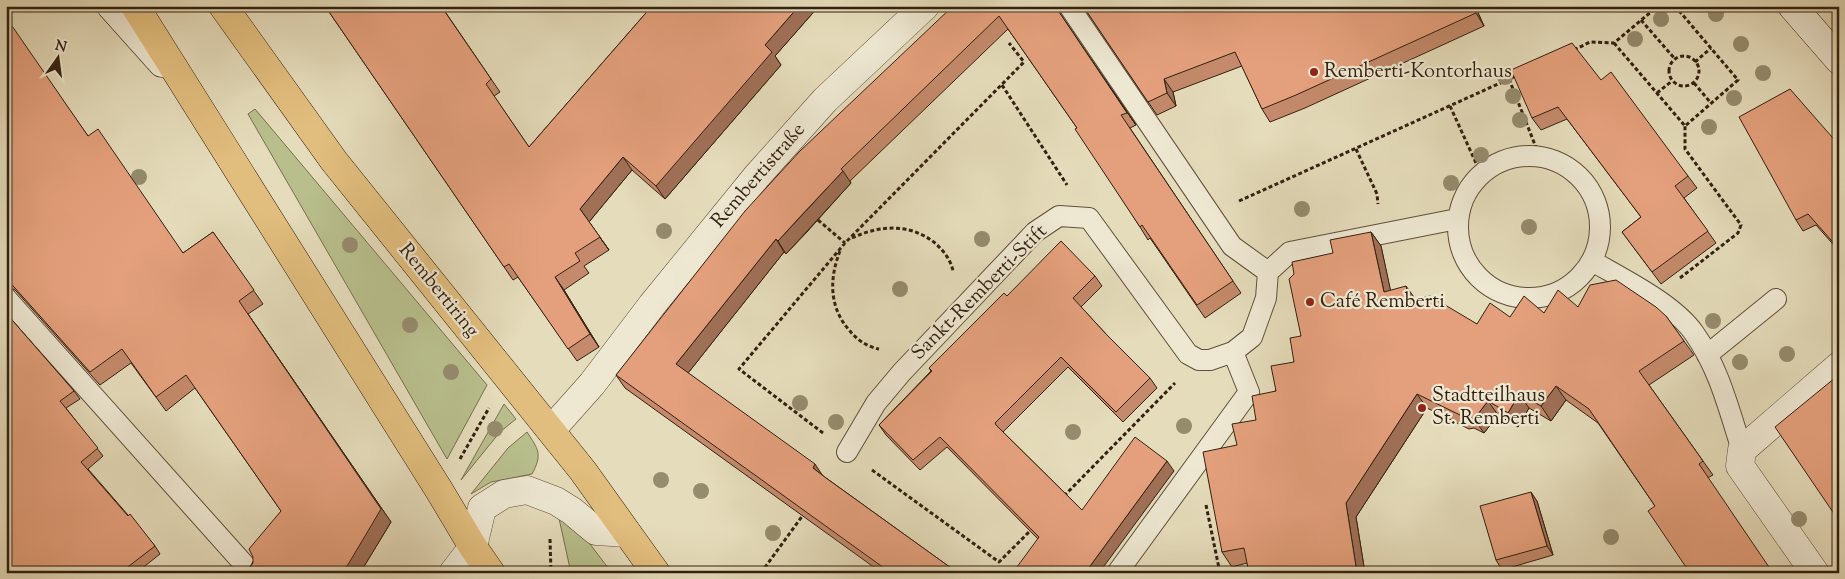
<svg xmlns="http://www.w3.org/2000/svg" width="1845" height="579" viewBox="0 0 1845 579" font-family="'Sorts Mill Goudy',serif">
	<style>
		.grass { fill: #b8bf8d; stroke: #76704e }
		.lines { fill: none; stroke-linecap: round; stroke-linejoin: round }
		.lane-casing { stroke: #604f3b; stroke-width: 22 }
		.street-casing { stroke: #604f3b; stroke-width: 29 }
		.secondary-casing { stroke: #332010; stroke-width: 29 }
		.primary-casing { stroke: #332010; stroke-width: 29 }
		.path { stroke: #332010; stroke-width: 3; stroke-dasharray: 4 2.5; stroke-linecap: butt }
		.lane { stroke: #eee8d3; stroke-width: 20 }
		.street { stroke: #eee8d3; stroke-width: 28 }
		.secondary { stroke: #eee8d3; stroke-width: 28 }
		.primary { stroke: #e2be7e; stroke-width: 28 }
		.tram { stroke: #332010; stroke-width: 1 }
		.tree { fill: #958b6e }
		.wall { fill: #c48a6b; stroke: #332010 }
		.shaded-wall { fill: #a07057; stroke: #332010 }
		.building { fill: #e4a07c; stroke: #332010 }
		.poi-dot { fill: #8f2418; stroke: #eee8d3; stroke-width: 2 }
		.labels { text-anchor: middle; dominant-baseline: central; stroke-width: 4.5; stroke-linejoin: round; paint-order: stroke }
		.poi-label { font-size: 20px; fill: #332010; stroke: #eee8d3; text-anchor: start }
		.street-label { font-size: 20px; fill: #332010; stroke: #eee8d3 }
	</style>
	<rect width="100%" height="100%" fill="#e5dcbb"/>
	<filter id="stains"><feTurbulence type="fractalNoise" baseFrequency=".004" numOctaves="4"/><feColorMatrix values="0 0 0 0 .2 0 0 0 0 .09 0 0 0 0 .02 0 0 0 .5 -.17"/></filter>
	<radialGradient id="worn" r=".72"><stop offset=".6" stop-color="#630" stop-opacity="0"/><stop offset="1" stop-color="#630" stop-opacity=".3"/></radialGradient>
	<path class="grass" d="M255,109L487,385L447,459L248,114Z
		M504,404L516,419L500,432L461,480Z
		M527,432C538,449 543,454 532,474L491,482L471,494L508,448Z
		M558,514L580,531L612,573H571Z"/>
	<g class="lines">
		<defs>
			<path id="lane" d="M1069,6L1232,246L1268,272
				M1458 227a71 71 0 1 1 142 0a71 71 0 1 1-142 0Z
				M1592,261C1623,279 1674,304 1694,333C1719,368 1729,410 1742,450
				M6,298L251,572
				M1707,355L1776,299
				M847,452L876,403L902,372L1035,232L1059,216L1089,218L1188,354L1199,360H1210L1233,352L1252,337L1266,298L1268,272L1290,252L1457,219
				M1117,573L1249,392L1233,352"/>
			<path id="street" d="M551,430L592,384L652,305L757,176L825,100L925,6
				M453,573L473,547L482,508L504,494L527,490L556,501L572,511L596,531L627,533
				M1815,573L1740,466L1742,450L1839,366"/>
			<path id="secondary" d="M111,6L162,63
				M1792,6L1839,60"/>
			<path id="primary" d="M135,6L439,490L473,547L491,573
				M223,6L334,161L583,471L656,573"/>
		</defs>
		<use href="#lane" class="lane-casing"/>
		<use href="#street" class="street-casing"/>
		<use href="#secondary" class="secondary-casing"/>
		<use href="#primary" class="primary-casing"/>
		<path class="path" d="M6,11L13,6
			M1641,20L1675,59
			M1614,43L1685,126L1738,80L1675,6
			M1574,50L1590,42L1614,43L1658,6
			M1669 71a15 15 0 1 1 30 0a15 15 0 1 1-30 0Z
			M1695,62L1711,48
			M1509,79L1539,155
			M1694,83L1711,103
			M1002,85L1067,185
			M1657,93L1672,81
			M1450,106L1481,174
			M1356,149L1377,194L1378,204
			M1239,201L1518,75
			M818,220L845,243
			M852,238C880,225 910,223 935,243C943,250 951,260 953,271
			M840,251C829,279 829,308 850,331C857,340 868,347 879,349
			M1680,278L1738,233L1741,225L1685,149V126
			M823,433L739,369L845,243L1024,62L1009,43
			M460,459L489,408
			M872,470L999,562L1032,529
			M1064,496L1175,383
			M1206,505L1220,573
			M550,539L551,573
			M761,573L803,515"/>
		<use href="#lane" class="lane"/>
		<use href="#street" class="street"/>
		<use href="#secondary" class="secondary"/>
		<use href="#primary" class="primary"/>
		<path class="tram" d="M1827,6L1839,20"/>
	</g>
	<g class="tree">
		<circle cx="1716" cy="14" r="8"/>
		<circle cx="1661" cy="19" r="8"/>
		<circle cx="1635" cy="39" r="8"/>
		<circle cx="1741" cy="44" r="8"/>
		<circle cx="1763" cy="73" r="8"/>
		<circle cx="1505" cy="77" r="8"/>
		<circle cx="1513" cy="96" r="8"/>
		<circle cx="1734" cy="98" r="8"/>
		<circle cx="1520" cy="120" r="8"/>
		<circle cx="1709" cy="127" r="8"/>
		<circle cx="1481" cy="155" r="8"/>
		<circle cx="139" cy="177" r="8"/>
		<circle cx="1451" cy="183" r="8"/>
		<circle cx="1302" cy="209" r="8"/>
		<circle cx="1529" cy="227" r="8"/>
		<circle cx="664" cy="231" r="8"/>
		<circle cx="982" cy="239" r="8"/>
		<circle cx="350" cy="245" r="8"/>
		<circle cx="900" cy="289" r="8"/>
		<circle cx="1713" cy="321" r="8"/>
		<circle cx="410" cy="325" r="8"/>
		<circle cx="1787" cy="354" r="8"/>
		<circle cx="1740" cy="362" r="8"/>
		<circle cx="451" cy="372" r="8"/>
		<circle cx="800" cy="403" r="8"/>
		<circle cx="836" cy="422" r="8"/>
		<circle cx="1184" cy="426" r="8"/>
		<circle cx="495" cy="429" r="8"/>
		<circle cx="1073" cy="432" r="8"/>
		<circle cx="661" cy="480" r="8"/>
		<circle cx="701" cy="491" r="8"/>
		<circle cx="1799" cy="519" r="8"/>
		<circle cx="773" cy="533" r="8"/>
		<circle cx="1611" cy="537" r="8"/>
	</g>
	<path class="wall" d="M325,6H448L444,10L500,92L494,96L529,147L652,6H819L775,56L781,65L665,199L632,170L589,222L609,250L584,266L589,273L564,290L599,347L577,361L518,277L513,280Z
		M953,6H1057L1059,13L1136,125L1130,128L1241,293L1205,318L1150,238L1148,240L1140,227L1077,128L1008,29L850,181L851,183L807,232L786,254L784,252L688,373L822,475L958,573H882L625,388L616,375Z
		M1083,6H1475L1484,26L1305,108L1270,122L1262,109L1242,66L1173,92L1176,106L1157,115Z
		M6,20L88,136L183,253L213,232L263,304L248,314L391,522L360,573H230L244,570L250,567L281,511L195,388L166,411L131,363L100,385L15,290L9,287L6,283Z
		M1601,80L1688,176L1697,188L1684,198L1716,243L1661,284L1622,232L1641,217L1567,119L1541,130L1532,118Z
		M1839,145V251L1816,225L1803,231L1796,220Z
		M1371,232L1381,246L1390,290L1477,324L1510,317L1544,313L1578,307L1666,316L1694,355L1649,385L1713,475L1655,506L1598,423L1566,400L1551,421L1529,408L1518,427L1498,415L1484,433L1474,428L1469,429L1427,408L1356,517L1365,573H1249L1247,563L1232,567L1222,552L1237,445L1256,420L1294,362L1301,336L1333,253Z
		M1095,276L1102,286L1081,307L1106,334L1150,378L1157,388L1123,422L1068,367L1003,432L1082,510L1174,471L1038,539L947,447L920,470L886,435L879,425L931,371L929,368L1007,296Z
		M6,313L74,391L80,399L66,408L103,456L88,469L155,546L160,554L136,573H6Z
		M1537,501L1553,555L1502,570L1496,560Z"/>
	<path class="shaded-wall" d="M799,6H819L775,56L781,65L665,199L656,186L765,45Z
		M1055,6H1057L1059,13L1136,125Z
		M1472,6H1475L1484,26L1476,13Z
		M1164,79L1173,92L1176,106L1167,93Z
		M623,157L632,170L589,222L609,250L580,209Z
		M843,171L851,183L786,254L778,241Z
		M1371,232L1381,246L1394,306L1384,292Z
		M776,239L784,252L685,377L676,364Z
		M555,277L564,290L599,347L590,334Z
		M1406,286L1416,300L1409,301Z
		M248,314L391,522L360,573H343Z
		M1556,386L1566,400L1551,421L1541,406Z
		M1417,394L1427,408L1356,517L1365,573H1357L1346,503Z
		M1519,394L1529,408L1518,427L1508,413Z
		M1488,401L1498,415L1484,433L1474,419Z
		M1167,461L1174,471L1099,573H1085Z
		M815,464L823,476L813,468Z
		M1531,492L1537,501L1553,555L1547,546Z"/>
	<path class="building" d="M325,6H441L491,79L486,84L529,147L652,6H799L765,45L772,52L656,186L623,157L580,209L600,237L575,253L580,261L555,277L590,334L568,349L509,264L504,267Z
		M953,6H1055L1127,113L1121,115L1233,281L1197,305L1142,225L1140,227L1075,129L1077,128L999,16L841,169L843,171L798,219L778,241L776,239L676,364L815,464L813,468L826,478L958,573H891L616,375L745,211L800,151Z
		M1083,6H1472L1476,13L1296,95L1262,109L1235,52L1164,79L1167,93L1148,102Z
		M6,20L10,23L88,136L98,129L183,253L213,232L254,290L239,301L381,509L343,573H230L234,568L244,570L250,567L253,563V557L249,549L281,511L186,375L156,397L122,349L90,372L6,278V266L9,263L6,260Z
		M1572,43L1601,80L1611,72L1688,176L1675,186L1708,231L1652,272L1622,232L1641,217L1558,107L1532,118L1511,70Z
		M1790,89L1839,145V249L1808,214L1796,220L1739,117Z
		M1371,232L1384,292L1406,286L1409,301L1430,296L1477,324L1490,303L1510,317L1524,296L1544,313L1558,290L1578,307L1590,285L1616,280L1656,307L1666,316L1684,341L1639,371L1703,461L1699,464L1773,573H1690L1648,511L1655,506L1589,409L1556,386L1541,406L1519,394L1508,413L1488,401L1474,419L1464,414L1460,415L1417,394L1346,503L1357,573H1249L1244,548L1222,552L1203,452L1237,445L1232,424L1256,420L1252,396L1276,391L1271,366L1294,362L1290,338L1301,336L1289,279L1294,274L1292,262L1333,253L1330,240Z
		M1061,241L1095,276L1073,298L1106,334L1150,378L1116,412L1061,357L995,423L996,425L1082,510L1135,437L1167,461L1085,573H1016L1014,571L1039,537L940,437L913,460L879,425L932,371L929,368L1004,293L1007,296Z
		M6,313L74,391L60,401L98,448L81,462L128,516L130,514L155,546L120,573H6Z
		M1839,375V521L1775,427L1830,382Z
		M1531,492L1547,546L1496,560L1480,506Z"/>
	<g class="poi-dot">
		<circle cx="1314" cy="72" r="5"/>
		<circle cx="1310" cy="302" r="5"/>
		<circle cx="1422" cy="408" r="5"/>
	</g>
	<g class="labels">
		<g class="poi-label">
			<text x="1324" y="72">Remberti-Kontorhaus</text>
			<text x="1320" y="302">Café Remberti</text>
			<text x="1432" y="396">Stadtteilhaus<tspan x="1432" dy="23">St. Remberti</tspan></text>
		</g>
		<g class="street-label">
			<text transform="translate(759 176) rotate(-49)">Rembertistraße</text>
			<text transform="translate(438 291) rotate(51)">Rembertiring</text>
			<text transform="translate(980 293) rotate(-45)">Sankt-Remberti-Stift</text>
		</g>
	</g>
	<rect width="1845" height="579" fill="none" stroke="#e5dcbb" stroke-width="25"/>
	<rect x="8" y="8" width="1830" height="564" fill="none" stroke="#332010" stroke-width="2.5"/>
	<rect x="12" y="12" width="1820" height="554" fill="none" stroke="#332010"/>
	<g transform="translate(58 58) rotate(14)" stroke="#eee8d3" stroke-width="4" paint-order="stroke">
	<path d="M0-4L9 19L0 12L-9 19Z" fill="#332010"/>
	<text y="-8" font-size="14" font-weight="bold" text-anchor="middle" fill="#332010">N</text>
	</g>
	<rect width="100%" height="100%" filter="url(#stains)"/>
	<rect width="100%" height="100%" fill="url(#worn)"/>
</svg>
